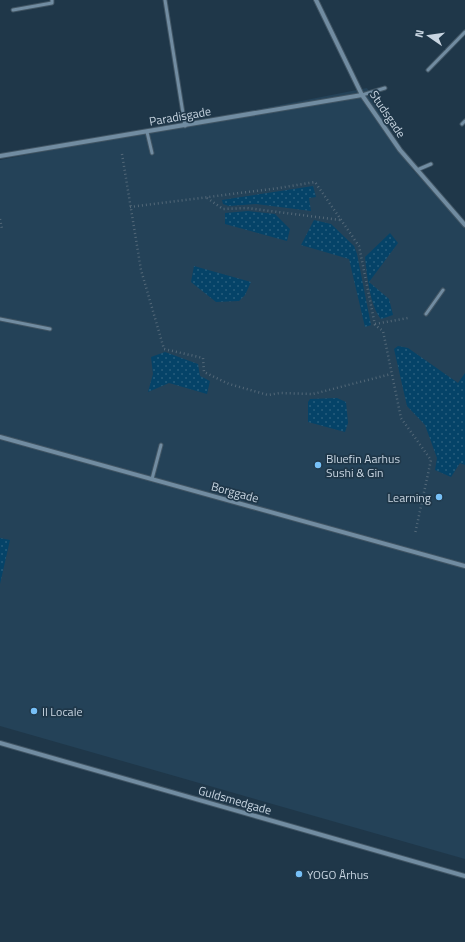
<svg xmlns="http://www.w3.org/2000/svg" width="465" height="942" viewBox="0 0 465 942" font-family="'Titillium Web',sans-serif">
	<style>
		.built { fill: #244258 }
		.grass { fill: url(#grass-dots) }
		.lines { fill: none; stroke-linecap: round; stroke-linejoin: round }
		.lane-casing { stroke: #415564; stroke-width: 5 }
		.street-casing { stroke: #415564; stroke-width: 6 }
		.path { stroke: #536878; stroke-width: 2.5; stroke-dasharray: 1 3; stroke-linecap: butt }
		.lane { stroke: #718ca1; stroke-width: 3 }
		.street { stroke: #718ca1; stroke-width: 4 }
		.poi-dot { fill: #77c0f7; stroke: #1f3749; stroke-width: 1.5 }
		.labels { text-anchor: middle; dominant-baseline: central; stroke-width: 3.5; stroke-linejoin: round; paint-order: stroke }
		.street-label { font-size: 12px; fill: #c8d5e1; stroke: #1f3749 }
		.poi-label { font-size: 12px; fill: #c8d5e1; stroke: #1f3749; text-anchor: start }
	</style>
	<defs>
		<pattern id="grass-dots" width="8" height="8" patternUnits="userSpaceOnUse"><rect width="8" height="8" fill="#054368"/><path d="M2 2h.1M6 6h.1" fill="none" stroke="#285d7d" stroke-width="1.8" stroke-linecap="round"/></pattern>
	</defs>
	<rect width="100%" height="100%" fill="#1f3749"/>
	<path class="built" d="M367,88L412,169L465,226V859L0,726V160Z"/>
	<path class="grass" d="M313,186L316,197L309,198L311,211L256,204L229,206L223,204L222,200Z
		M248,211L275,214L290,229L287,241L225,224V213Z
		M314,220L331,224L354,246L357,254L371,325L365,327L349,259L301,245Z
		M390,233L398,243L369,282L389,299L393,315L381,319C370,306 367,275 365,257Z
		M194,266L251,282L245,295L239,301L216,302L191,282Z
		M398,346L408,348L458,383L465,373V465L460,463L451,477L435,470L437,458L425,425L407,406L394,349Z
		M165,352L198,364L200,376L210,381L207,394L169,383L148,392L153,374L151,357Z
		M337,398L346,402L348,423L345,432L308,422V402L310,399Z
		M0,538L10,540L0,584Z"/>
	<g class="lines">
		<defs>
			<path id="lane" d="M165,0L185,126
				M13,10L52,3V0
				M428,70L465,32
				M362,95L385,88
				M462,124L465,121
				M147,132L152,153
				M417,170L431,164
				M426,314L443,290
				M0,319L50,329
				M152,479L161,445"/>
			<path id="street" d="M316,0L362,95L400,150L465,225
				M0,156L362,95
				M0,437L465,566
				M0,743L465,876"/>
		</defs>
		<use href="#lane" class="lane-casing"/>
		<use href="#street" class="street-casing"/>
		<path class="path" d="M122,154L141,270L164,349L203,358L204,372L229,384L268,395L280,393L313,394L391,374
			M207,198L223,209L247,208L340,220
			M130,207L279,188L315,182L359,246L375,325L383,331L401,418L431,460L415,534
			M0,219L2,229
			M375,324L408,318"/>
		<use href="#lane" class="lane"/>
		<use href="#street" class="street"/>
	</g>
	<g class="poi-dot">
		<circle cx="318" cy="465" r="4"/>
		<circle cx="439" cy="497" r="4"/>
		<circle cx="34" cy="711" r="4"/>
		<circle cx="299" cy="874" r="4"/>
	</g>
	<g class="labels">
		<g class="street-label">
			<text transform="translate(388 114) rotate(56)">Studsgade</text>
			<text transform="translate(180 116) rotate(-10)">Paradisgade</text>
			<text transform="translate(235 492) rotate(15)">Borggade</text>
			<text transform="translate(235 800) rotate(16)">Guldsmedgade</text>
		</g>
		<g class="poi-label">
			<text x="326" y="458">Bluefin Aarhus<tspan x="326" dy="14">Sushi &amp; Gin</tspan></text>
			<text x="431" y="497" text-anchor="end">Learning</text>
			<text x="42" y="711">Il Locale</text>
			<text x="307" y="874">YOGO Århus</text>
		</g>
	</g>
	<g transform="translate(429 36) rotate(283)" stroke="#1f3749" stroke-width="3" paint-order="stroke">
	<path d="M0-3L7 15L0 10L-7 15Z" fill="#c8d5e1"/>
	<text y="-6" font-size="11" font-weight="bold" text-anchor="middle" fill="#c8d5e1">N</text>
	</g>
</svg>
